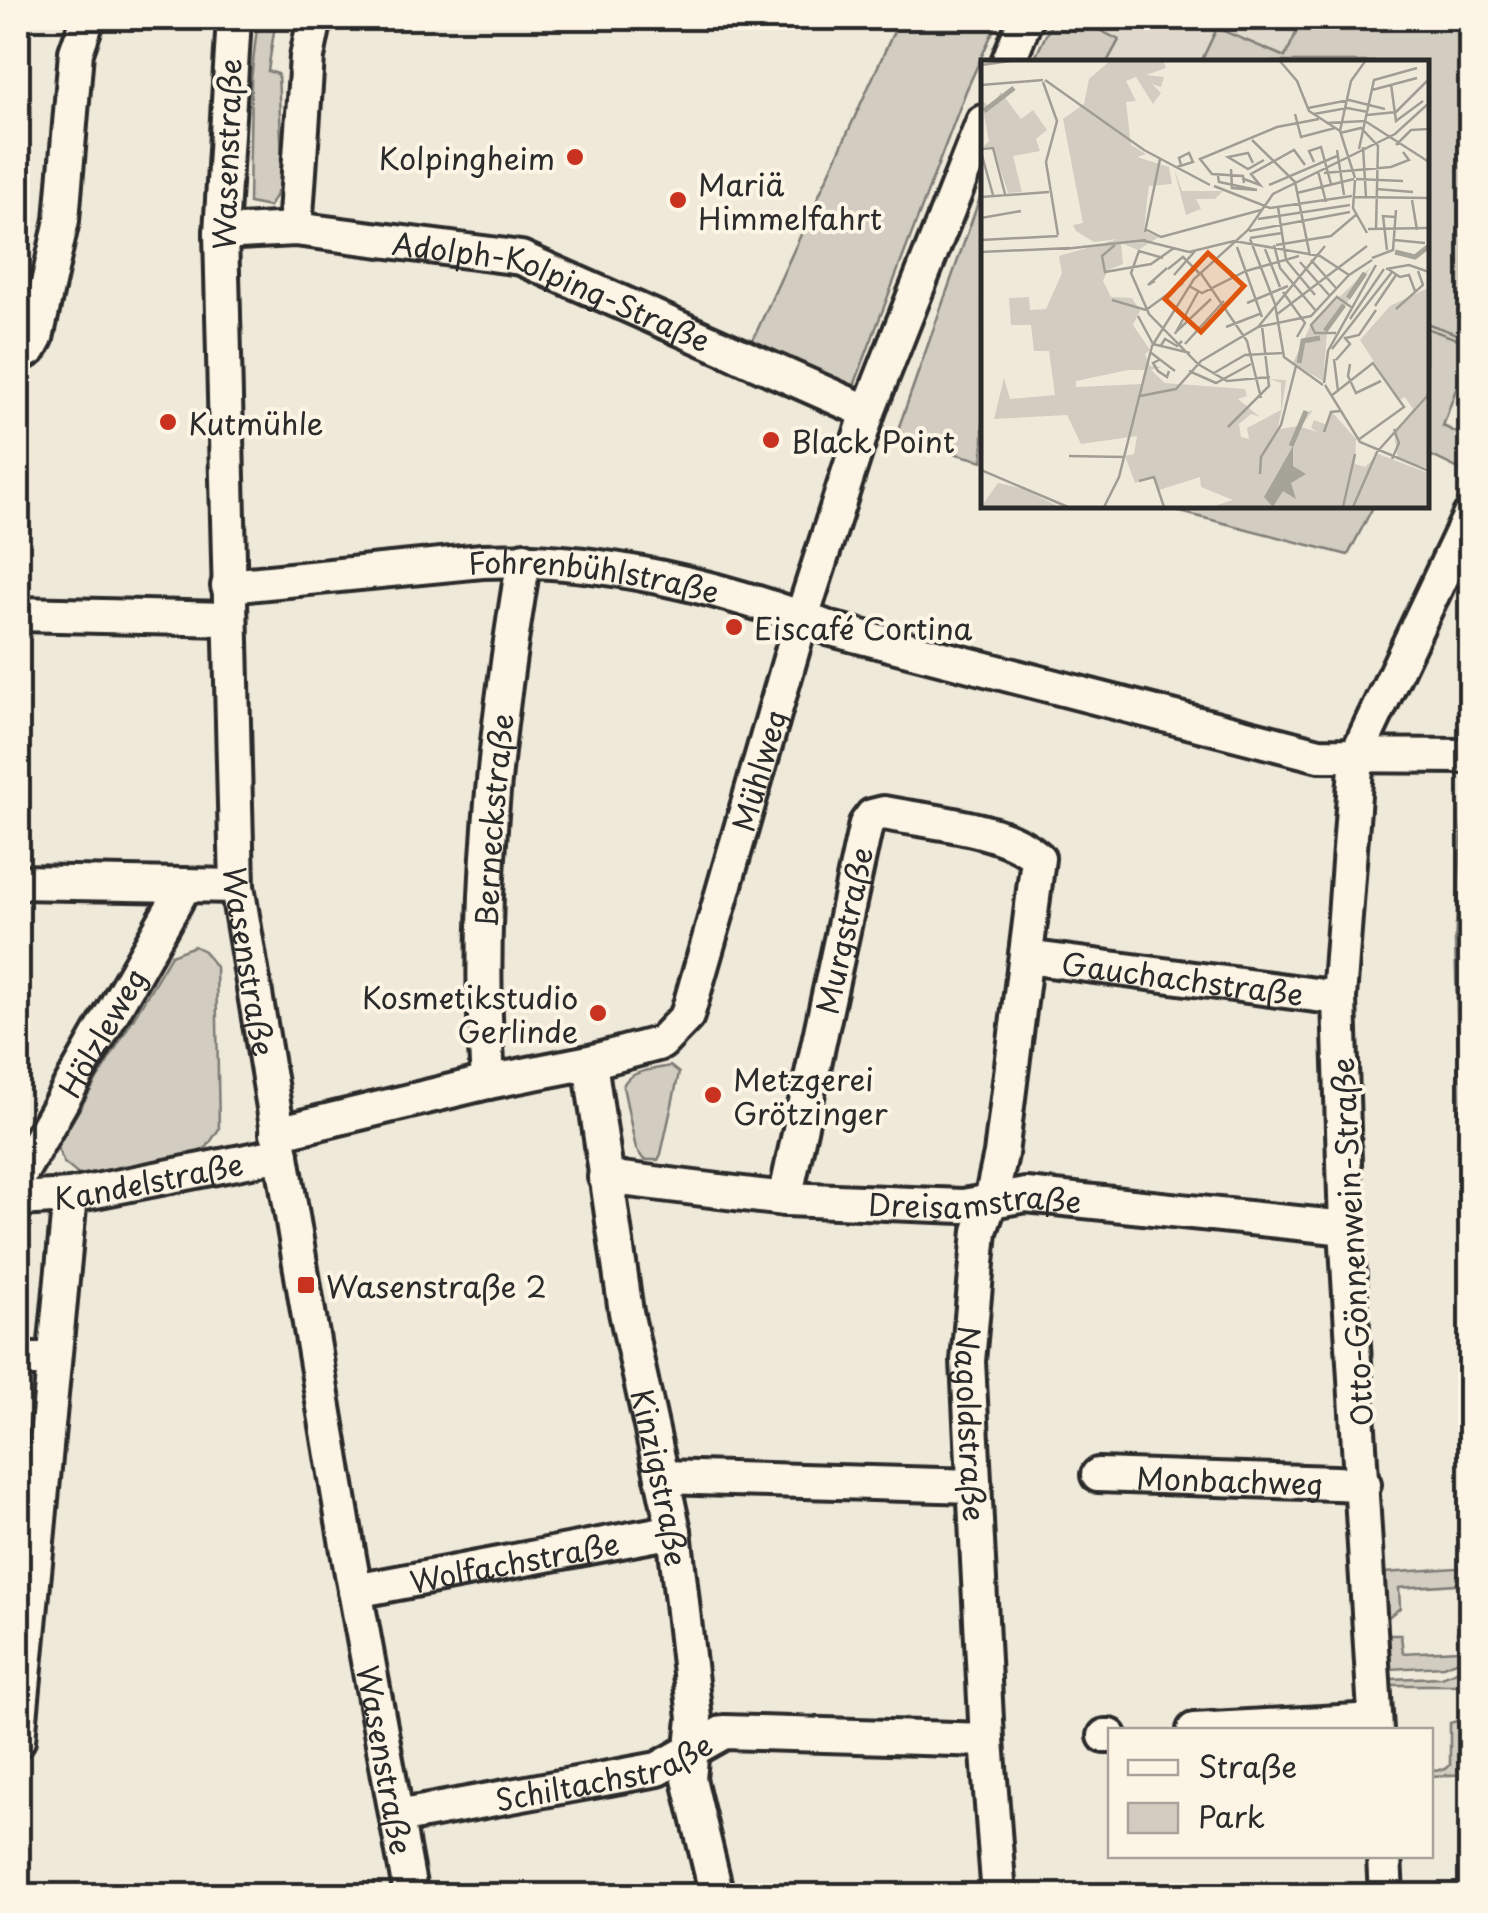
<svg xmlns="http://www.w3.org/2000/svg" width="1488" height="1913" viewBox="0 0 1488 1913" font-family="'Playpen Sans',sans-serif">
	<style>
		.built { fill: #e0dacc }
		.green { fill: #d2cdc0; stroke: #7e7c76; stroke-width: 2.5 }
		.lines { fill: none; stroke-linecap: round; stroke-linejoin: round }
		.minor-casing { stroke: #2b2b2b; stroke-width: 40 }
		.minor { stroke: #fcf5e5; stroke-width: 32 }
		.poi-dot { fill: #c8321e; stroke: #fcf5e5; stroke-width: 4 }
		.labels { text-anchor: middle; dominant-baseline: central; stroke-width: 8; stroke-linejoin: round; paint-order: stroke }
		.street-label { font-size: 30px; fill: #2b2b2b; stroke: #fcf5e5 }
		.poi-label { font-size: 30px; fill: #2b2b2b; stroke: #fcf5e5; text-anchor: start }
		.inset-river { fill: none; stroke: #a6a399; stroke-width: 5 }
		.inset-road { fill: none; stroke: #a19d94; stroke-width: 2.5 }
		.view { fill: #df570e; fill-opacity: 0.15; stroke: #df570e; stroke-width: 5 }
		.inset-edge { fill: none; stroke: #2b2b2b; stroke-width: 5 }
	</style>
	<rect width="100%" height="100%" fill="#efe9da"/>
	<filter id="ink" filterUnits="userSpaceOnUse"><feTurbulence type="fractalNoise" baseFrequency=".01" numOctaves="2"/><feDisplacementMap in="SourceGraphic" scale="20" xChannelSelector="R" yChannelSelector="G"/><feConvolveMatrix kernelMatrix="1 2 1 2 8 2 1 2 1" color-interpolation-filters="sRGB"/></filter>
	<g filter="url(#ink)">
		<path class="built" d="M1054,18H1470V344L1426,328V62H1033Z"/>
		<path class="green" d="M258,18H276L268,71L278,74L283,181L269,207L249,203L251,80Z
			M900,18H999L966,91L852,391L750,346Z
			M1054,18H1083L1082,21L1119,40L1107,62H1070L1062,59L1057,62H1033Z
			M1303,18H1437L1470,38L1466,55L1470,58V339L1426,323V62H1201L1217,28L1285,57Z
			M983,189V461L895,438Z
			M1426,328L1463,341L1470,349L1443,426L1470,439L1469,474L1426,453Z
			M1153,505H1374L1348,555Z
			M1470,781V1218L1463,1215L1455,942L1463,809Z
			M194,946L204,951L216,967L219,1129L207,1147L194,1154L81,1177L64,1163L57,1147L171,955Z
			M670,1066L679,1073L661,1154L658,1160H644L636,1149L623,1086C629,1070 654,1070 670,1066Z
			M1470,1567V1583L1399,1588L1400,1608L1387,1618L1385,1573Z
			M1470,1614V1656L1443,1666L1390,1669L1388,1635H1401L1403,1653L1458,1650L1457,1632L1469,1631L1468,1615Z
			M1470,1666V1685H1391V1679L1441,1677Z
			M1470,1697V1774L1431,1776V1770L1446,1769L1450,1765V1723L1464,1719L1463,1698Z"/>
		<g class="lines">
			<defs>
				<g id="minor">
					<path id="s1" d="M234,18L221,233L237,886L349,1557L411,1896"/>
					<path d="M1008,62L1026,18"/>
					<path d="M295,229L307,57L315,18"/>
					<path id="s2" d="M221,233L295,229L521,258L868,412"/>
					<path d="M18,356L30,349L36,338L62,220L76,52L88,18"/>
					<path id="s3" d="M228,586L482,561C598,556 724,587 831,629L1319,755L1470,756"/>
					<path d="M18,614L228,619"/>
					<path d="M18,882L237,886"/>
					<path id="s4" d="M1026,957L1339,998"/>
					<path id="s5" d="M590,1062L626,1312L674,1531L695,1718L689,1779L717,1896"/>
					<path id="s6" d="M488,1082C476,907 495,731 524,559"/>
					<path id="s7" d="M277,1133L488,1082L590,1062L661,1043L687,1016L802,617L868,412L983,122"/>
					<path id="s8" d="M605,1177L785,1199L963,1206L1026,1195L1346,1228"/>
					<path id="s9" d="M18,1178L185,885"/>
					<path id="s10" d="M18,1199L70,1196L282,1154"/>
					<path id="s11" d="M785,1199L866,824L872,816L884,813C929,822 1004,827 1038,858L1001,1154L991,1200L980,1231L968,1361L987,1740L999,1896"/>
					<path d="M18,1360H54"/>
					<path id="s12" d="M1098,1475L1364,1484"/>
					<path d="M662,1477L975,1486"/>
					<path id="s13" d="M355,1591L674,1531"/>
					<path d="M1194,1730L1375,1720"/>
					<path d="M1376,1730L1346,1228L1339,998L1357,754L1470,515"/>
					<path d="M1105,1736H1110"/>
					<path d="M18,1740L70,1196"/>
					<path id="s14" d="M397,1817L658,1769L724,1732L987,1740"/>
					<path d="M1384,1856L1386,1896"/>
				</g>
			</defs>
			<use href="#minor" class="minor-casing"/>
			<use href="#minor" class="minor"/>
		</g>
	</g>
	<g class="poi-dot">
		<circle cx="575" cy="157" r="10"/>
		<circle cx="678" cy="200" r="10"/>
		<circle cx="168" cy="422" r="10"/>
		<circle cx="771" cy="440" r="10"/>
		<circle cx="734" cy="627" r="10"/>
		<circle cx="598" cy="1013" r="10"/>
		<circle cx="713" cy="1095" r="10"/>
		<rect x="296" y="1275" width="20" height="20" rx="5"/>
	</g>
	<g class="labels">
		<g class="street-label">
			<text transform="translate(226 154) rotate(-88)">Wasenstraße</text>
			<text stroke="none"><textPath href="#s2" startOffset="340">Adolph-Kolping-Straße</textPath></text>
			<text stroke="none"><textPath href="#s3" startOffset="368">Fohrenbühlstraße</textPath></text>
			<text stroke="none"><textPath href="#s7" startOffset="688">Mühlweg</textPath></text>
			<text stroke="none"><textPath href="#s6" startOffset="262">Berneckstraße</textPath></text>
			<text stroke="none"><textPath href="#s11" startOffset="275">Murgstraße</textPath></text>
			<text stroke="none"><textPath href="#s1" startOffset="945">Wasenstraße</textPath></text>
			<text stroke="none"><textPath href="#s4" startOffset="158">Gauchachstraße</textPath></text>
			<text stroke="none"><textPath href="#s9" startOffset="168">Hölzleweg</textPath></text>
			<text stroke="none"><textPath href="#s10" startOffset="132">Kandelstraße</textPath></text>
			<text stroke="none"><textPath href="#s8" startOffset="372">Dreisamstraße</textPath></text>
			<text transform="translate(1351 1242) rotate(-93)">Otto-Gönnenwein-Straße</text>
			<text stroke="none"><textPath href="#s11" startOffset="1140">Nagoldstraße</textPath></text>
			<text stroke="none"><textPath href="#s5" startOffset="422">Kinzigstraße</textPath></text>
			<text stroke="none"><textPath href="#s12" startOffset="132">Monbachweg</textPath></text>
			<text stroke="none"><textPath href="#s13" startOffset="162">Wolfachstraße</textPath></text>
			<text stroke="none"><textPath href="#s1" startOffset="1755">Wasenstraße</textPath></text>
			<text stroke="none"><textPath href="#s14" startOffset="212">Schiltachstraße</textPath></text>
		</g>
		<g class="poi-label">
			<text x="555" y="157" text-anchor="end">Kolpingheim</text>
			<text x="698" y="183">Mariä<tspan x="698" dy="34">Himmelfahrt</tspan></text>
			<text x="188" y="422">Kutmühle</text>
			<text x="791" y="440">Black Point</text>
			<text x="754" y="627">Eiscafé Cortina</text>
			<text x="578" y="996" text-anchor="end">Kosmetikstudio<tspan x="578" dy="34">Gerlinde</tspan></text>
			<text x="733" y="1078">Metzgerei<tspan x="733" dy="34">Grötzinger</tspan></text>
			<text x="326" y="1285">Wasenstraße 2</text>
		</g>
	</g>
	<g transform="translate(981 60)">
		<rect width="448" height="448" fill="#efe9da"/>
		<path d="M130,0H182L185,8L165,15L183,17L180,27L171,24L180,33L172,44L155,17L145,21L155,41L145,42L150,85L165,94L156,97L188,107L191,124L168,126L166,140L163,171L178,177L157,190L140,183L142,204L127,210L122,221L130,237L151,238L159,251L152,265L169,290L164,294L169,306L181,307L170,310L184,323L264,329L266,336L257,339L279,357L270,354L258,364L260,377L268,379L266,368L300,350V323L289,319L305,320L301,348L297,367L278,400L299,369L318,366L324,353L332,350L320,367L337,372L330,368L333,360L346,365L351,352L375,379L374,404L384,407L397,394L447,413V447H230L252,440L220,427L219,417L178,430L173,417L154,423L144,396L153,394L156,376L100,384L86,355L13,359L23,318L29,339L74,335L68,291H53L50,265H30L28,238L48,237L49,250L65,249L81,213L78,196L137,179L113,182L95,171L92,165L102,163L82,59L103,44L108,19ZM147,310H164L161,324L95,327V321ZM20,32L40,59L52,50L66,70L55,79L59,91L32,96L41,132L27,133L12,87H2L8,81L0,39L9,48ZM193,109L201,131H242L234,139H215L220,149L205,155ZM390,207L346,273L342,321L312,303L330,264ZM447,228V408L417,399L413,373L432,349L424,337L418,340L379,280L409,246ZM17,423L43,429L78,447H0Z" fill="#d2cdc0" fill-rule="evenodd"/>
		<path d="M312,386V406L325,414L310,423L315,439L302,431L292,447L283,437Z" fill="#a6a399"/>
		<path class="inset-river" d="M3,51L33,28M414,192L434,197L448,186M367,238L384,213M344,271L363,245M318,303L322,281L339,278M310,386L325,351"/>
		<path class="inset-road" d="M298,0L316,21L328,51L359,71M0,5L37,0M64,20L163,90L229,125M62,22L76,61L65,102L77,175M410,24L415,61L442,41M0,25L62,20M391,30L436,18M327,48L368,40L404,49M314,54L320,77L354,68M333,54L366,48L387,52M386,55L415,52L448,19M345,63L384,61L448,102M359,73L380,68L397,86L395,169M271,80L314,122L329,196M415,85L430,70L448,69M382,87L385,137M0,89L12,88L24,134M378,89L393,20L436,8M356,90L363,135M0,92L12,135M333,102L328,91L340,87L350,124M272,103L267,93L247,97L267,109L283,100M196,107L212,102L208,93L198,98L200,105M250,109L251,128L276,130M337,111L345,142M343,113L410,107L428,100L422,92M237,116L238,122L276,130M374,118L359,71L370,21L385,0M263,119L279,125L270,114L313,90L324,105M375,119L422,121M374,120L372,148L386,173M263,123L262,116L231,114L219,99L296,67L338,59M288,125L356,96M233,126L289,148L371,136M395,129L432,132M316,133L373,119M0,137L68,132M373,137L448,138M431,140L436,170M297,147L305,200L334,235M0,158L40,151M277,159L369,145M164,169L180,177L280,150M387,169L448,168M268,171L369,152M164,172L179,99M269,178L301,173M269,179L294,244L303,297L342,325M0,180L77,176M160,180L208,192L253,181L339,196L368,215L391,200M413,180L444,183M134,185L121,196L124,212L170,204L193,188M293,185L299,208L335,251M295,185L350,176L376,154M256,187L281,257M83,189L165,180M284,189L299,227M406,190L402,156L414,157M0,192L89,188M182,198L158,191L150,213L168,254L217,304L246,321L289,317M391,198L412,190L415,150M330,200L355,228M319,202L348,235M187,209L202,197L218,213M405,209L428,205L448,212M407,209L419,217L428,215L434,231M219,212L266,281L280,338M193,215L214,191M174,221L167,225L186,208M208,226L221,233L265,211L318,196M302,232L324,263L316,277M131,240L165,250M266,243L307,226M394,246L415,215M415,249L442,225L437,211M165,250L202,223M295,255L386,186M157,256L172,284M369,259L403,209M245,267L281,253M277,267L330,256L368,215M196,271L230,239M355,273H334L330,265L356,237L370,247M194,274L217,232M365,278L378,275L395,250M172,284L209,293M204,284L243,241M179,287L184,279L196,286L201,281M351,289L411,212M169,292L194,311M353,299L357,331M178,300L172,303L177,311L186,317L188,311M355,300L369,284L363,277M369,304L367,316L375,333L400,321M208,311L235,323L270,304M233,313L264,295L301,293M343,323L347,291L395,205M344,325L379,382L448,411M159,336L195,329L220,301L277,267L344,186M350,336L392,303L423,347L377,380M247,367L288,326L281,266M343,372L350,352L359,351M88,396L143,397M411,399L418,383L413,369M0,410L87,447M279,414L280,397L300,365L315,306M158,421L173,417L183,447M123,447L138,417L171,286L213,219L267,170L292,134L414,74L448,43M362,447L374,394M372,447L396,392L448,334"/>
		<path class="view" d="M227,193L263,226L220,272L184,239Z"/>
		<rect width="448" height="448" class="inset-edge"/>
	</g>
	<rect width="1488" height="1913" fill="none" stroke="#fcf5e5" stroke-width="60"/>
	<rect x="30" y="30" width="1428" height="1853" fill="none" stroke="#2b2b2b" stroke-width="4" filter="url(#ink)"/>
	<rect x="1108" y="1728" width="325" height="130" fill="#fcf5e5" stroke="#a8a49b" stroke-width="2.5"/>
	<rect x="1128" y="1760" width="50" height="15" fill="#fcf5e5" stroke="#a8a49b" stroke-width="2.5"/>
	<text x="1198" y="1778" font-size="30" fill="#2b2b2b">Straße</text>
	<rect x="1128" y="1803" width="50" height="30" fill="#d2cdc0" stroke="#a8a49b" stroke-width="2.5"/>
	<text x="1198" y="1828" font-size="30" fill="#2b2b2b">Park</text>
</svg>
